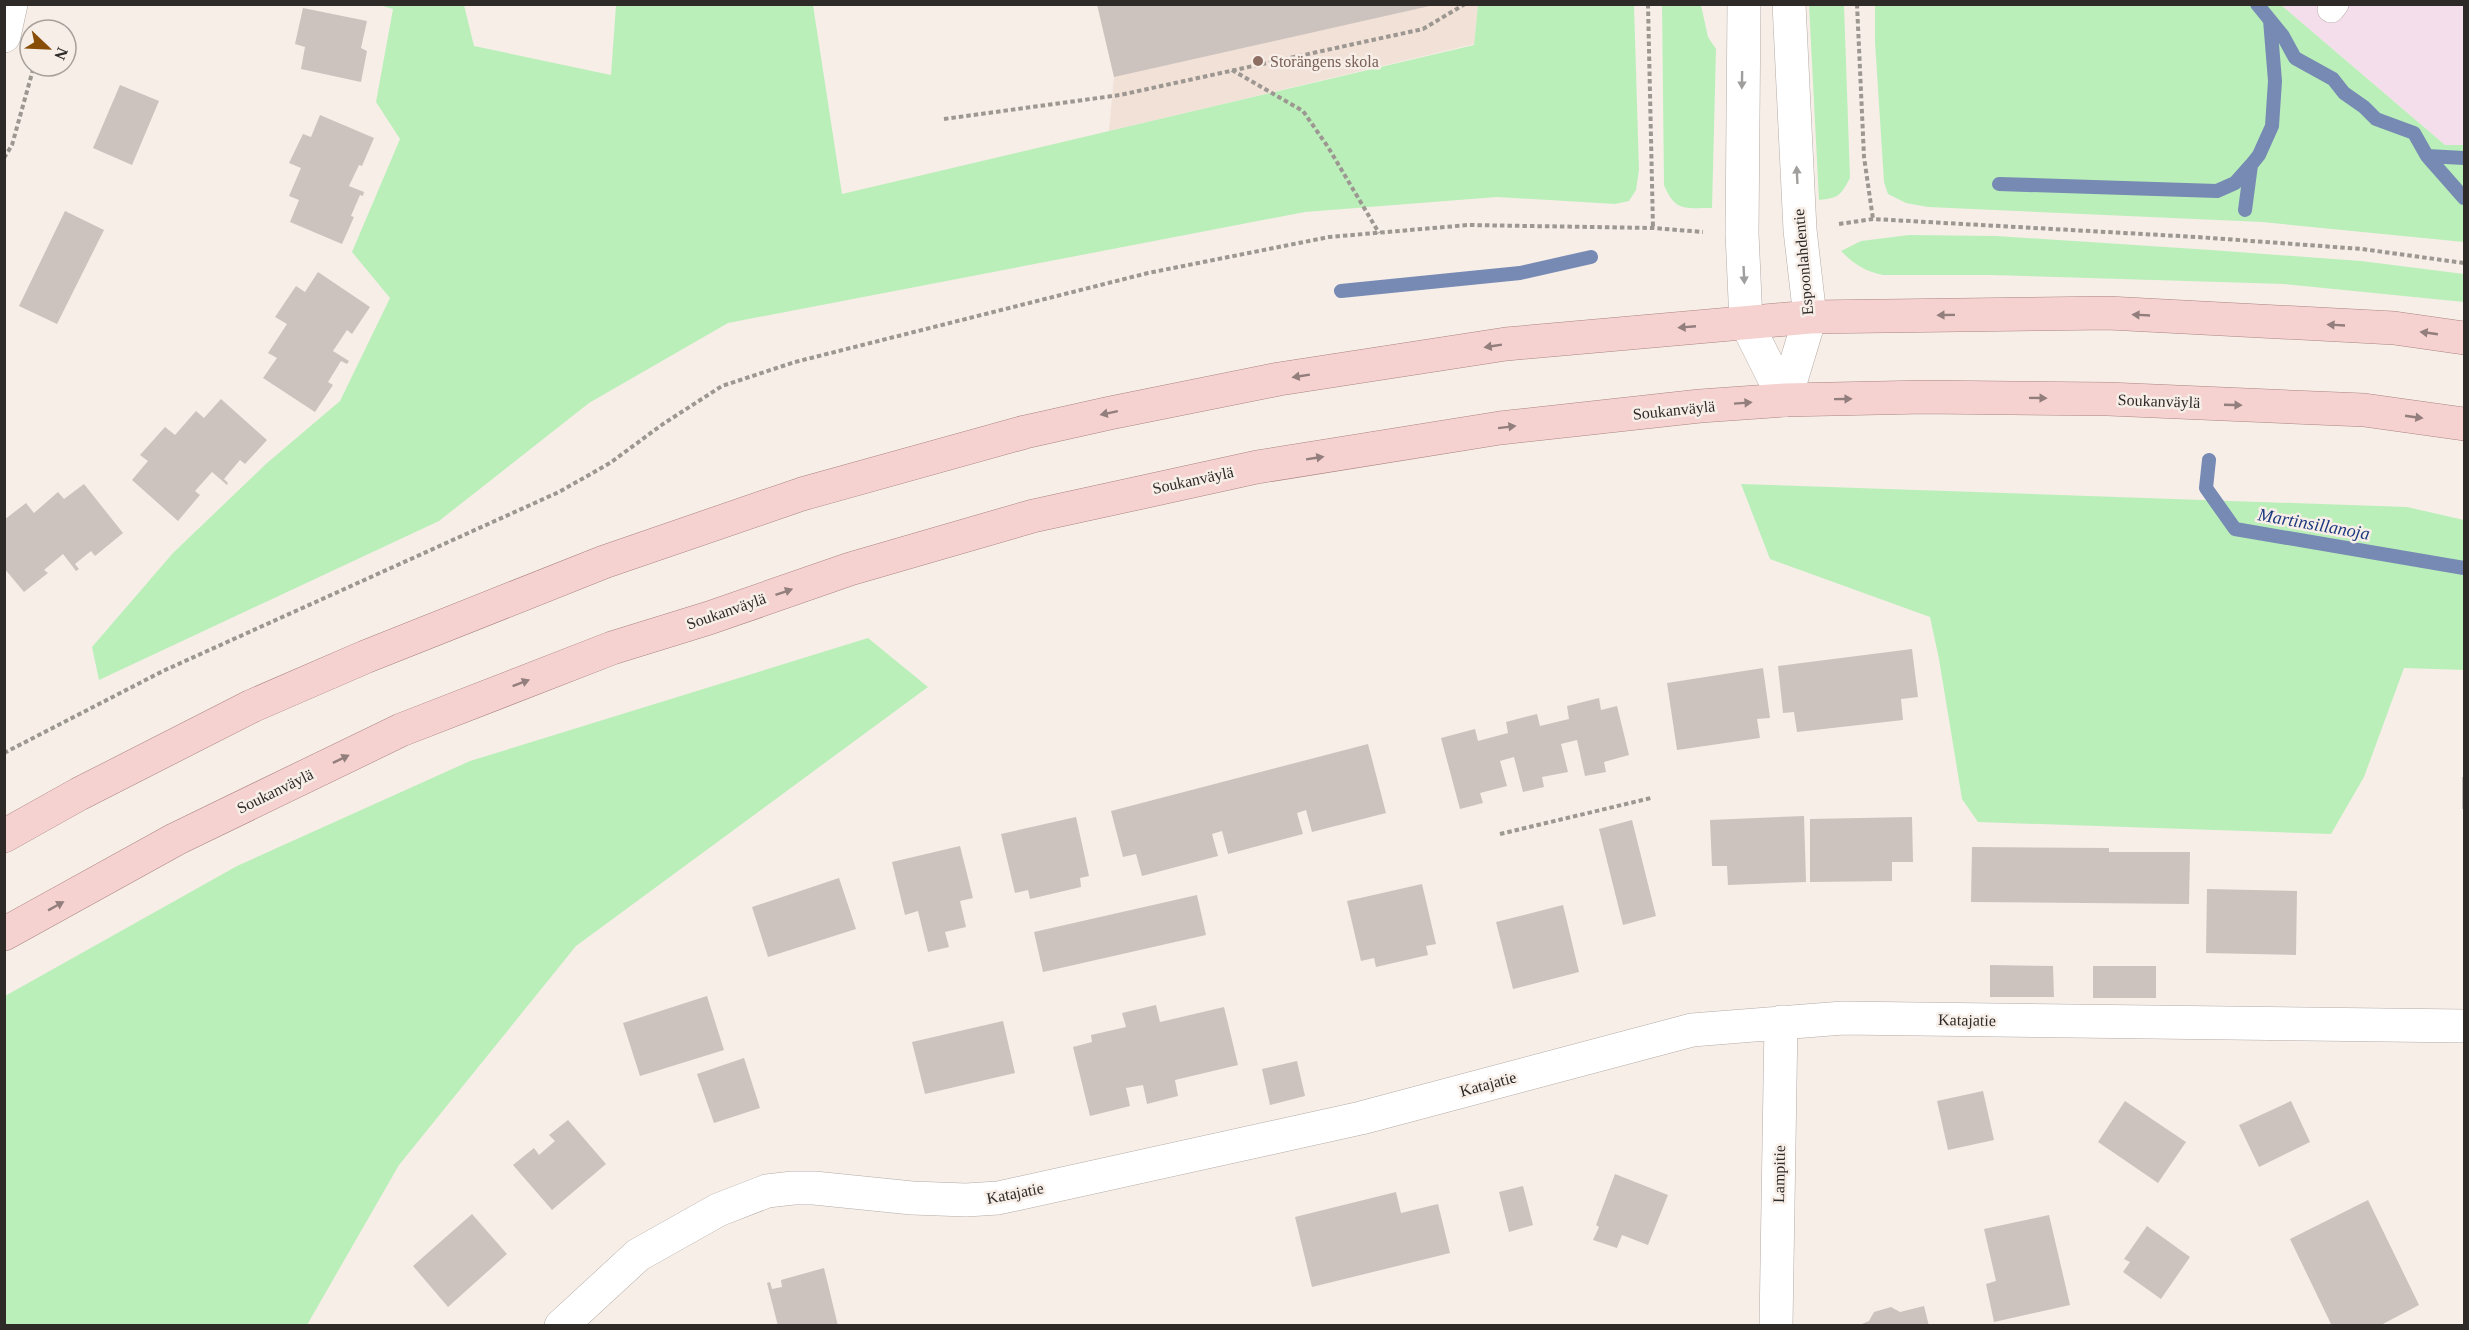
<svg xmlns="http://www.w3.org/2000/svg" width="2469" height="1330" viewBox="0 0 2469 1330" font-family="Georgia,serif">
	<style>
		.commercial { fill: #f5deeb }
		.built { fill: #f1e1d7 }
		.green { fill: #bbefba }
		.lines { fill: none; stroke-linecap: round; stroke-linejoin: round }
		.stream { stroke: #778ab4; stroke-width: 14 }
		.building { fill: #cdc3be }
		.lane-casing { stroke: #b4aba6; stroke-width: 28 }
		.street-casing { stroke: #b4aba6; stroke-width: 34 }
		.secondary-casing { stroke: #b4aba6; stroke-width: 34 }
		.primary-casing { stroke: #ab8480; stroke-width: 34 }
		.path { stroke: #9d9792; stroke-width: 4; stroke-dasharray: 4.5 3; stroke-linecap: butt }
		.lane { stroke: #fff; stroke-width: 27 }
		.street { stroke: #fff; stroke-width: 33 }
		.secondary { stroke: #fff; stroke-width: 33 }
		.primary { stroke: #f5d2d0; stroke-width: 33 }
		.oneway { fill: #a19f9e }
		.oneway2 { fill: #927e7c }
		.education-dot { fill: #8d6e63; stroke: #f7eee8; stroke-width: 2 }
		.labels { text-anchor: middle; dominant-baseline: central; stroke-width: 5; stroke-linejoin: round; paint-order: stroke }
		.education-label { font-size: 16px; fill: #785e54; stroke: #f7eee8; text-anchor: start }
		.street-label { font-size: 16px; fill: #2e2a28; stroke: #f7eee8 }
		.water-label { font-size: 18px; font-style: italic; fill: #1c387e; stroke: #f7eee8 }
	</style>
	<rect width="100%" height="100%" fill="#f7eee8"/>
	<path class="commercial" d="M2281,5H2464V145H2445Z"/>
	<path class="built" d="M1097,5H1478L1474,44L1109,131L1114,77Z"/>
	<path class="green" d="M379,5H464L474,46L611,75L616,5H813L842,194L1474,45L1478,5H1634L1639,170L1636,190L1629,201L1615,204L1497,197L1305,212L728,323L589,403L439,521L99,680L92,647L173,553L267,463L340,401L390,298L352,252L400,139L376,102L393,9Z
		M1662,5H1701L1708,37L1716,49L1712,208C1685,208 1675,212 1664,185Z
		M1809,5H1844L1850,178C1841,195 1839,198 1819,200Z
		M1875,5H2281L2445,145H2464V242L2262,222L1928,207L1906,203L1888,194L1884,182L1875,42Z
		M1909,235L1996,236L2211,250L2361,261L2464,274V302L2284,284L1991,275H1883C1864,271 1854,264 1841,251L1861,241Z
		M1741,484L2407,507L2464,520V670L2404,668L2364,777L2331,834L1978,822L1962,799L1939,659L1930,617L1770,559Z
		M868,638L928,687L576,946L399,1165L307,1325H5V996L237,866L470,761Z"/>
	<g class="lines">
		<path class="stream" d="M2257,4L2283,36L2295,58L2333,79L2344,93L2364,107L2376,119L2414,133L2427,156L2464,158
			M2427,156L2464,198
			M1999,184L2217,191L2235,183L2251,165
			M2245,210L2251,165L2259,155L2272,126L2275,81L2270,20
			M1341,291L1520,273L1591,257
			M2209,460L2206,488L2235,529L2464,568"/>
	</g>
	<path class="building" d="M1097,4H1434V5L1114,77Z
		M303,8L367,21L361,48L367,51L361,82L301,69L305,47L295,44Z
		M120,85L159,101L132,165L93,148Z
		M320,115L374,138L362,166L359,165L349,186L364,192L363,196L360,195L351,216L354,217L342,244L290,222L299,200L289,196L301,168L289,163L303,134L311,137Z
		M65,211L104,230L57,324L19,306Z
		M318,272L370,307L352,334L347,330L333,351L349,361L347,364L341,361L328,382L333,385L315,412L263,378L277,358L268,353L287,324L275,317L296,286L305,292Z
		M221,399L267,440L245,464L240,460L224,479L228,483L227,485L212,472L195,491L200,495L178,521L132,480L148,461L140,455L165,427L175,435L196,411L204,418Z
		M84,484L123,533L95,556L91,551L75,564L79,569L76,571L63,554L44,570L48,573L24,592L4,568V532L6,531L4,520L26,503L34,513L58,492L64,499Z
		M1912,649L1918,697L1901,699L1903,720L1797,732L1794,712L1783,713L1778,666Z
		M1763,668L1770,718L1757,719L1760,738L1677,750L1667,683Z
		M1599,698L1601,710L1617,706L1629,755L1604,762L1606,772L1585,776L1577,740L1561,744L1568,772L1542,777L1544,787L1523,792L1514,757L1500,761L1507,786L1480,793L1483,803L1460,809L1441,738L1475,729L1478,741L1508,733L1506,722L1537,714L1540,726L1569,719L1567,706Z
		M1368,744L1386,813L1312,832L1306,810L1297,813L1303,834L1228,854L1222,831L1212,834L1218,856L1142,876L1136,854L1123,857L1111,811Z
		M2462,777H2464V809H2462Z
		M1804,816L1806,882L1728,885L1727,866H1712L1710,820Z
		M1076,817L1089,876L1080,878L1081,887L1030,899L1028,890L1015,893L1001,834Z
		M1912,817L1913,862H1892V881L1810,882V819Z
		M1632,820L1656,916L1623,925L1599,829Z
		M960,846L973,898L960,901L966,927L945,932L949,947L928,952L918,911L905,915L892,862Z
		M1972,847L2109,848V852H2190L2189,904L1971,902Z
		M839,878L856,929L768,957L752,907Z
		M1422,884L1436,944L1426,946L1428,955L1376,967L1374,958L1361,961L1347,901Z
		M2207,889L2297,891L2296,955L2206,953Z
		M1197,895L1206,935L1043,972L1034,932Z
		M1563,905L1579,972L1513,989L1496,922Z
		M1990,965L2053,966L2054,997H1990Z
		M2093,966H2156V998H2093Z
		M707,996L724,1050L640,1076L623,1023Z
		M1156,1005L1160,1022L1224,1007L1238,1065L1175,1080L1178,1096L1147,1104L1143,1085L1126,1088L1130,1106L1090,1116L1073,1047L1092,1042L1091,1035L1126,1027L1122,1013Z
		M1003,1021L1015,1073L925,1094L912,1042Z
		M744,1058L760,1108L714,1123L697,1074Z
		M1297,1061L1305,1096L1270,1105L1262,1069Z
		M1983,1091L1994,1140L1948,1150L1937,1101Z
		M2125,1101L2186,1142L2158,1183L2098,1142Z
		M2291,1101L2310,1142L2259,1167L2239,1125Z
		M568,1120L606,1164L552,1210L513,1165L534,1148L539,1155L555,1141L549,1135Z
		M1615,1174L1668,1195L1648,1245L1622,1235L1617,1248L1593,1240L1599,1227L1596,1225Z
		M1523,1186L1533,1225L1509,1232L1499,1192Z
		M1396,1192L1401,1213L1438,1204L1450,1253L1312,1287L1295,1217Z
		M2368,1200L2419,1305L2379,1326H2332L2290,1239Z
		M472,1214L507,1254L448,1307L413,1266Z
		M2049,1215L2070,1305L1994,1322L1986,1284L1996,1281L1984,1229Z
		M2147,1226L2190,1257L2161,1299L2123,1272L2130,1262L2124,1259Z
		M824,1268L838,1326H778L767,1283L770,1282L772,1289L782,1287L781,1280Z
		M1924,1306L1929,1326H1857L1869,1321L1874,1312L1891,1307L1900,1312Z"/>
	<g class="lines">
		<defs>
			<path id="lane" d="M2331,9L2335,4"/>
			<path id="street" d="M4,36L11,4
				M561,1326L638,1255L718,1210L767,1191L793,1188H814L912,1198L966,1200L998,1198L1361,1118L1692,1030L1843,1018L2464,1026
				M1776,1326L1781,1022"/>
			<path id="secondary" d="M1744,4L1742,233L1746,322L1785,400
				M1785,400L1810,317L1800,230L1789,4"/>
			<path id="primary" d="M4,836L79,794L252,706L365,657L604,562L802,494L1025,432L1110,413L1279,379L1506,344L1810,317L2108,313L2394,328L2464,338
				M4,934L176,839L401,730L612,648L709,618L850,569L1033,516L1257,467L1500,428L1700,406L1785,400L1925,397L2108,399L2364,410L2464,424"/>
		</defs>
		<use href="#lane" class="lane-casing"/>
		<use href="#street" class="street-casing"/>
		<use href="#secondary" class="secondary-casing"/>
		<use href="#primary" class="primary-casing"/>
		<path class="path" d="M1648,4L1653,228
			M1857,4L1864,157L1873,219
			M1232,70L1303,111L1328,147L1379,233
			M944,119L1120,95L1423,29L1465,4
			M4,158L12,145L34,66
			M1839,224L1873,219L2197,237L2362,249L2464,263
			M4,753L163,671L559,492L610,463L663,424L722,386L795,362L1148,273L1329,237L1468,225L1653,228L1703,232
			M1500,834L1651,798"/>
		<use href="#lane" class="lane"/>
		<use href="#street" class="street"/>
		<use href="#secondary" class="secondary"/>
		<use href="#primary" class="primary"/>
	</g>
	<defs><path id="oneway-solid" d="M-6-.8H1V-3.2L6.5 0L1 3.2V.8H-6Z" transform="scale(1.5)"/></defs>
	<g class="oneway">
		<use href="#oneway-solid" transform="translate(1742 80) rotate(91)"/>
		<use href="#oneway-solid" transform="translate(1797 175) rotate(-93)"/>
		<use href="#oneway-solid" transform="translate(1744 275) rotate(87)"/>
	</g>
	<g class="oneway2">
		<use href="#oneway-solid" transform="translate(1946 315) rotate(179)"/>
		<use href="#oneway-solid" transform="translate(2141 315) rotate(-177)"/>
		<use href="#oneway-solid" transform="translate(2336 325) rotate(-177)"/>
		<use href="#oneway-solid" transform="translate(1687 327) rotate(175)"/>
		<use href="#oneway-solid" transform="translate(2429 333) rotate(-172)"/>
		<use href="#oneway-solid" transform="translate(1493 346) rotate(171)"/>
		<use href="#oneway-solid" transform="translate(1301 376) rotate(171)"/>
		<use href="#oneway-solid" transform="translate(2038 398) rotate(1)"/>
		<use href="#oneway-solid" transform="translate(1843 399) rotate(-1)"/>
		<use href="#oneway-solid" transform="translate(1743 403) rotate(-4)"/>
		<use href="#oneway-solid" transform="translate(2233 405) rotate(2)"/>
		<use href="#oneway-solid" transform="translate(1109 413) rotate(168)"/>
		<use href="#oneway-solid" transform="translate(2414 417) rotate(8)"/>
		<use href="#oneway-solid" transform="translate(1507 427) rotate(-7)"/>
		<use href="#oneway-solid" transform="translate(1315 458) rotate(-9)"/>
		<use href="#oneway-solid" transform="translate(784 592) rotate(-19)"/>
		<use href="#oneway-solid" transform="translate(521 683) rotate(-21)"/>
		<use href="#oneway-solid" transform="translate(341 759) rotate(-26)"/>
		<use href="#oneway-solid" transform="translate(56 906) rotate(-29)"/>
	</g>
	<circle class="education-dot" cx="1258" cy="61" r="6"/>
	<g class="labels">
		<g class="education-label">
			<text x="1270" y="61">Storängens skola</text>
		</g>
		<g class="street-label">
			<text transform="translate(1803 262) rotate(-95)">Espoonlahdentie</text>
			<text transform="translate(2159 401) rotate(2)">Soukanväylä</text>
			<text transform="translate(1674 410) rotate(-6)">Soukanväylä</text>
			<text transform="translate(1193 480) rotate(-12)">Soukanväylä</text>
			<text transform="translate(726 611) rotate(-19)">Soukanväylä</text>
			<text transform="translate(275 791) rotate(-26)">Soukanväylä</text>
			<text transform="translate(1967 1020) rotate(1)">Katajatie</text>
			<text transform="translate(1488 1084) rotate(-15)">Katajatie</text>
			<text transform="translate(1779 1174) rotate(-89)">Lampitie</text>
			<text transform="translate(1015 1193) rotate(-11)">Katajatie</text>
		</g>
		<g class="water-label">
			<text transform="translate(2314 524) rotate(10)">Martinsillanoja</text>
		</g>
	</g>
	<rect width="2469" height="1330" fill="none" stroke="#2e2a28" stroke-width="12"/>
	<g transform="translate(48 48) rotate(113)"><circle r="28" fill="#f7eee8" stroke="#a7a09b" stroke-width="1.5"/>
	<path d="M0-4.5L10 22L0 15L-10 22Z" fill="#884d07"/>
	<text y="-9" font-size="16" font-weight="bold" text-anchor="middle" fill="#2e2a28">N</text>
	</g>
</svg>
